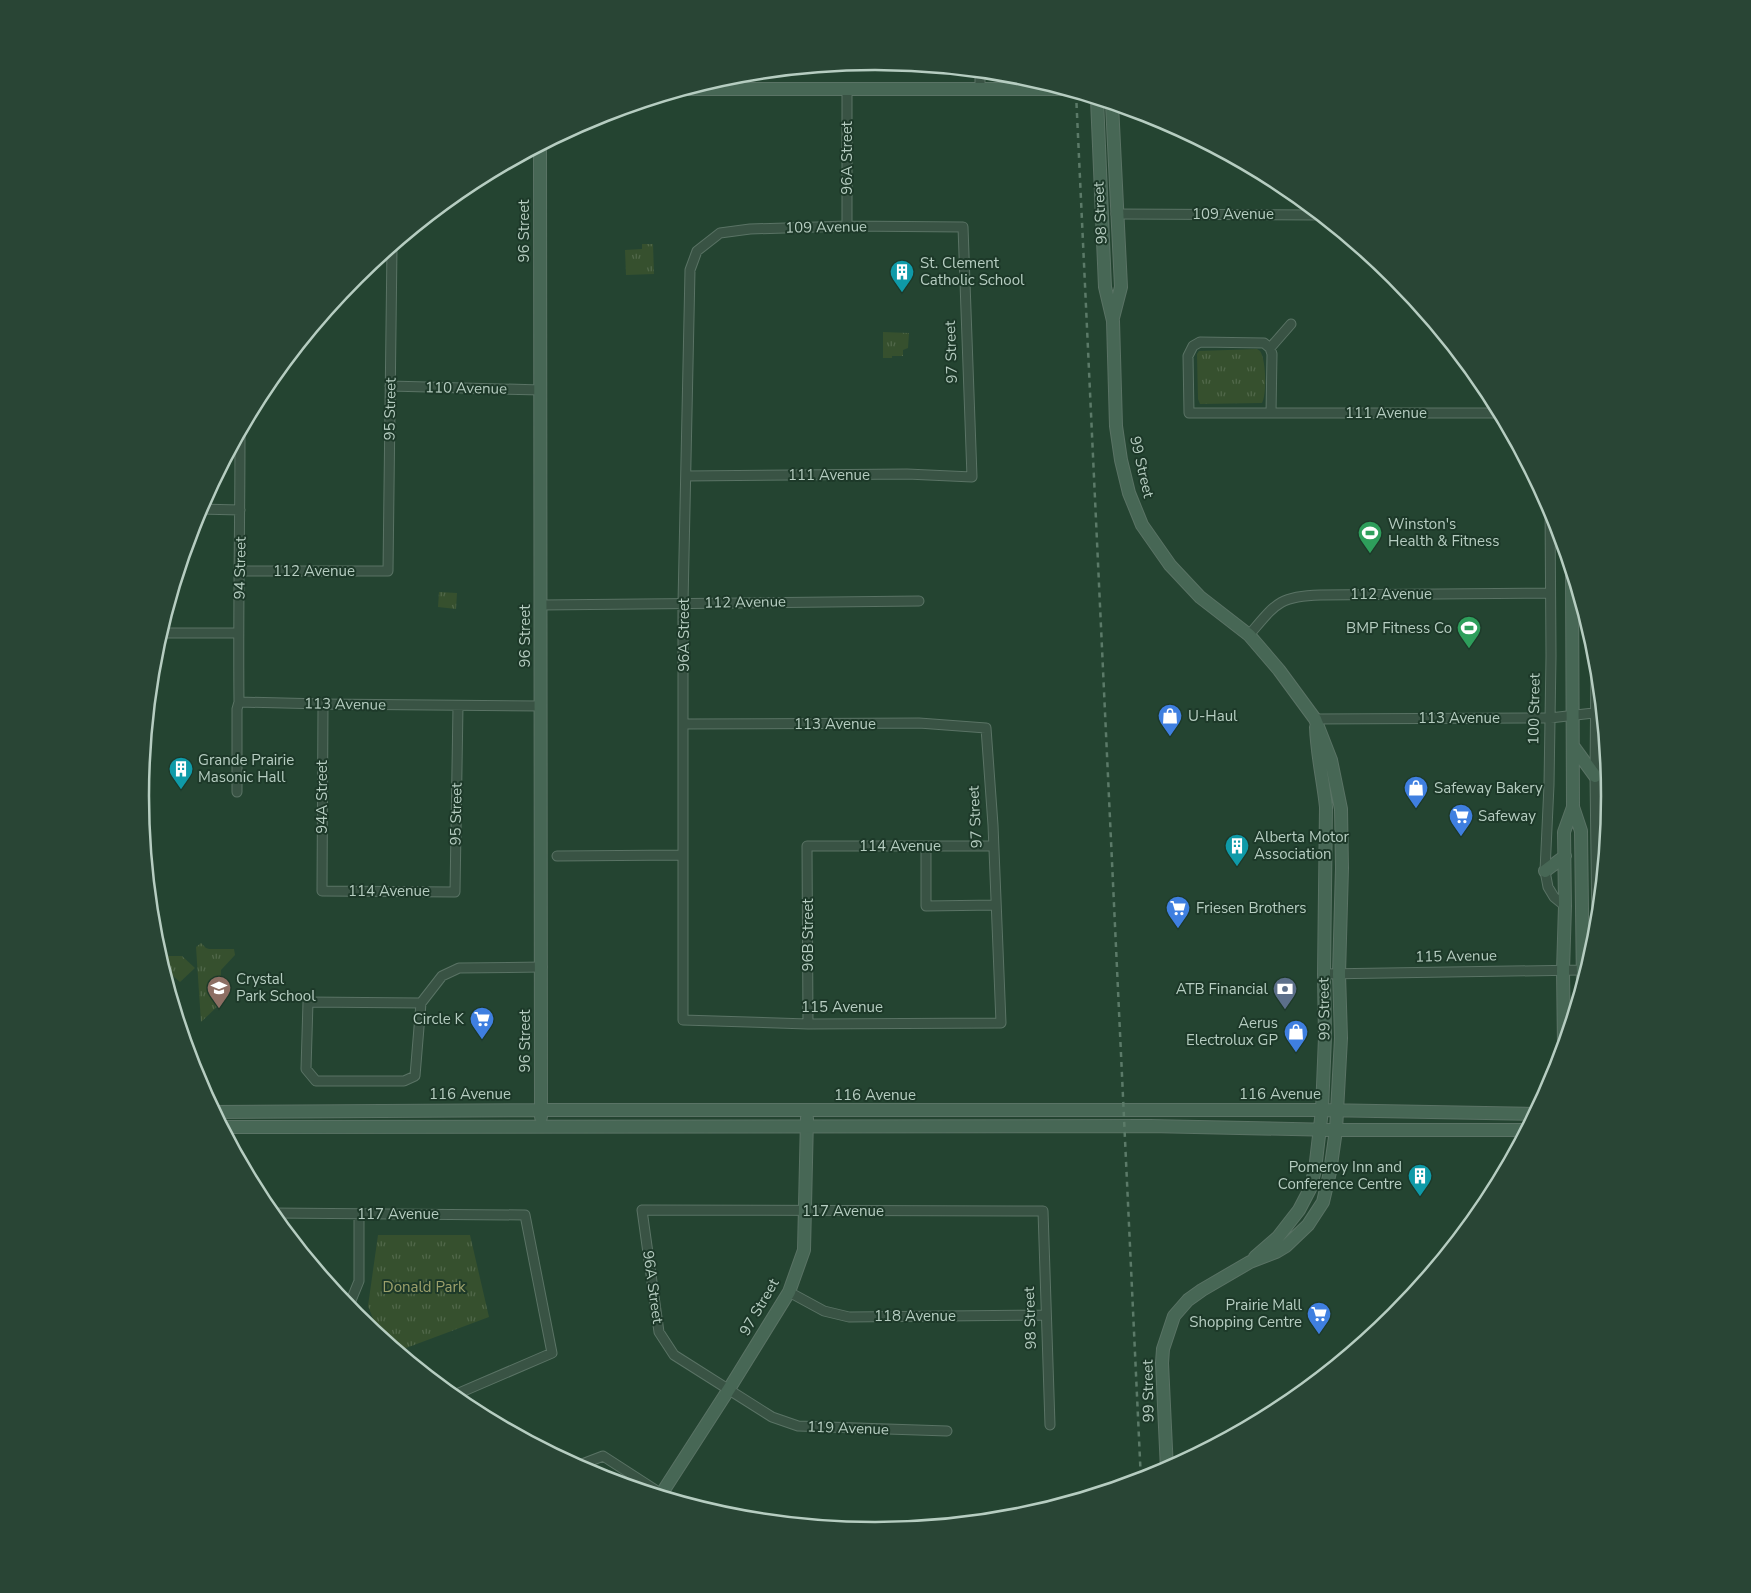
<svg xmlns="http://www.w3.org/2000/svg" width="1751" height="1593" viewBox="0 0 1751 1593" font-family="'Nunito Sans',sans-serif">
	<style>
		.park { fill: url(#park-tufts) }
		.lines { fill: none; stroke-linecap: round; stroke-linejoin: round }
		.street-casing { stroke: #5a7365; stroke-width: 11 }
		.secondary-casing { stroke: #5a7365; stroke-width: 14 }
		.street { stroke: #395344; stroke-width: 9 }
		.secondary { stroke: #476755; stroke-width: 12 }
		.rail { stroke: #5b7a68; stroke-width: 2.5; stroke-dasharray: 5 5; stroke-linecap: butt }
		.labels { text-anchor: middle; dominant-baseline: central; stroke-width: 4; stroke-linejoin: round; paint-order: stroke }
		.street-label { font-size: 15px; fill: #b6cdc1; stroke: #1d3929 }
		.poi-label { font-size: 15px; fill: #b6cdc1; stroke: #1d3929; text-anchor: start }
		.park-label { font-size: 15px; fill: #9ca06b; stroke: #1d3929 }
		.rim { fill: none; stroke: #b6cdc1; stroke-width: 2.5 }
	</style>
	<defs>
		<pattern id="park-tufts" width="24" height="20" patternUnits="userSpaceOnUse" patternTransform="scale(1.25)"><rect width="24" height="20" fill="#36502e"/><path d="M3 7l-1-3M5 7V3M7 7l1-3M15 17l-1-3M17 17v-4M19 17l1-3" fill="none" stroke="#51684a"/></pattern>
	</defs>
	<rect width="100%" height="100%" fill="#244431"/>
	<path class="park" d="M642,244H653L654,274L626,275L625,250L642,249Z
		M883,332L909,333L908,348L903,350V356H892V358H883Z
		M1257,349L1260,351C1266,359 1267,394 1262,403L1200,404L1198,399L1197,354L1199,351Z
		M439,592L457,593L456,609L438,607Z
		M201,943L206,948L209,949H234L235,955L221,970L220,1004L201,1022L196,947Z
		M156,947H160L169,956H182L195,968L180,982L173,976L165,975Z
		M378,1235H470L489,1317L398,1351L380,1336L368,1306Z"/>
	<g class="lines">
		<defs>
			<path id="street" d="M980,72V89
				M847,89V226
				M1116,214L1320,215
				M1270,348L1291,324
				M390,386L541,390
				M1271,413L1272,354L1270,348L1264,343L1200,342L1193,346L1188,356L1189,413H1500
				M1550,506L1551,656L1549,785L1545,871L1548,887L1554,897L1565,906
				M199,509L240,510
				M240,571H388L392,247
				M541,605L919,601
				M160,633H238
				M1249,635C1275,605 1278,596 1320,595L1549,593
				M1596,651L1595,776L1597,933
				M239,702L323,704L541,706
				M323,704L322,891L455,892L458,706
				M1315,719L1550,718L1602,712
				M684,724L919,723L986,728L993,825L1001,1023L808,1024L683,1020V603L690,270L697,251L720,233L750,229L847,226L963,227L972,477L907,474L686,476
				M237,792V709L239,702C238,612 240,523 240,434
				M926,846V906L996,905
				M557,856L682,855
				M1324,974L1582,970L1594,949
				M421,1003L308,1002L306,1069L316,1081H404L415,1076L421,1003L442,976L459,968L542,967
				M808,1024L807,846H993
				M271,1213L525,1215L552,1353L452,1396
				M789,1292L824,1311L849,1317L1046,1315
				M348,1308L359,1281V1214
				M947,1431L798,1426L772,1417L674,1355L659,1332L642,1210L1043,1211L1050,1425
				M577,1466L603,1456L668,1498"/>
			<path id="secondary" d="M688,89H1062
				M1097,99L1105,287L1113,321L1116,426L1121,460L1129,493L1142,525L1170,565L1200,597L1249,635L1279,670L1315,719L1331,760L1341,809L1342,868L1339,974L1341,1038L1336,1130L1330,1172L1323,1202L1308,1225L1286,1246L1276,1252L1250,1262L1202,1290L1188,1300L1174,1316L1163,1349L1162,1363L1167,1470
				M1112,104L1121,287L1113,318
				M540,146L541,1117
				M1572,573L1573,807L1581,831L1583,986
				M1573,746L1595,776
				M1545,871L1565,856
				M1564,1046L1563,971L1565,906L1564,832L1573,807
				M214,1112L541,1110H1322L1535,1114
				M222,1127L1150,1126L1336,1130H1527
				M1255,1257L1278,1237L1299,1210L1310,1189L1315,1170L1322,1110L1325,1037L1324,974L1326,807C1323,779 1317,755 1316,727
				M660,1496L729,1389L789,1292L804,1250L807,1118"/>
		</defs>
		<use href="#street" class="street-casing"/>
		<use href="#secondary" class="secondary-casing"/>
		<use href="#street" class="street"/>
		<use href="#secondary" class="secondary"/>
		<path class="rail" d="M1076,93L1141,1481"/>
	</g>
	<defs>
		<symbol id="building-pin" viewBox="-11 -11 22 30"><path d="M0 17L-7.5 6A9.5 9.5 0 1 1 7.5 6Z" fill="#0f9aa8" stroke="#1d3929"/><path d="M-4-6H4V6H1V3H-1V6H-4ZM-2.5-4.3h1.7v1.8h-1.7ZM.8-4.3h1.7v1.8H.8ZM-2.5-1h1.7V.8h-1.7ZM.8-1h1.7V.8H.8Z" fill="#fff"/></symbol>
		<symbol id="stadium-pin" viewBox="-11 -11 22 30"><path d="M0 17L-7.5 6A9.5 9.5 0 1 1 7.5 6Z" fill="#2e9e5b" stroke="#1d3929"/><path d="M0-5a6.5 5 0 1 0 0 10a6.5 5 0 1 0 0-10ZM-3.5-1.8h7v3.6h-7Z" fill="#fff"/></symbol>
		<symbol id="shop-pin" viewBox="-11 -11 22 30"><path d="M0 17L-7.5 6A9.5 9.5 0 1 1 7.5 6Z" fill="#3f7fe0" stroke="#1d3929"/><path d="M-5-2.5h2.3a2.7 3.5 0 0 1 5.4 0H5L5.5 6h-11ZM-1.5-2.5h3a1.5 2.3 0 0 0-3 0Z" fill="#fff"/></symbol>
		<symbol id="supermarket-pin" viewBox="-11 -11 22 30"><path d="M0 17L-7.5 6A9.5 9.5 0 1 1 7.5 6Z" fill="#3f7fe0" stroke="#1d3929"/><path d="M-6-5.5h2.5l.6 2H6L4.5 2H-2.5L-4.4-4H-6ZM-1.5 3.2a1.3 1.3 0 1 0 .1 0ZM3 3.2a1.3 1.3 0 1 0 .1 0Z" fill="#fff"/></symbol>
		<symbol id="school-pin" viewBox="-11 -11 22 30"><path d="M0 17L-7.5 6A9.5 9.5 0 1 1 7.5 6Z" fill="#8d6e63" stroke="#1d3929"/><path d="M0-5L7-2L0 1L-7-2ZM-4 1L0 2.5L4 1V4Q0 6-4 4Z" fill="#fff"/></symbol>
		<symbol id="bank-pin" viewBox="-11 -11 22 30"><path d="M0 17L-7.5 6A9.5 9.5 0 1 1 7.5 6Z" fill="#5c6f8a" stroke="#1d3929"/><path d="M-6-4H6V4H-6ZM0-2.3a2.3 2.3 0 1 0 0 4.6a2.3 2.3 0 1 0 0-4.6Z" fill="#fff"/></symbol>
	</defs>
	<g fill-rule="evenodd">
		<use href="#building-pin" x="888" y="258" width="28" height="38"/>
		<use href="#stadium-pin" x="1356" y="519" width="28" height="38"/>
		<use href="#stadium-pin" x="1455" y="614" width="28" height="38"/>
		<use href="#shop-pin" x="1156" y="702" width="28" height="38"/>
		<use href="#building-pin" x="167" y="755" width="28" height="38"/>
		<use href="#shop-pin" x="1402" y="774" width="28" height="38"/>
		<use href="#supermarket-pin" x="1447" y="802" width="28" height="38"/>
		<use href="#building-pin" x="1223" y="832" width="28" height="38"/>
		<use href="#supermarket-pin" x="1164" y="894" width="28" height="38"/>
		<use href="#school-pin" x="205" y="974" width="28" height="38"/>
		<use href="#bank-pin" x="1271" y="975" width="28" height="38"/>
		<use href="#supermarket-pin" x="468" y="1005" width="28" height="38"/>
		<use href="#shop-pin" x="1282" y="1018" width="28" height="38"/>
		<use href="#building-pin" x="1406" y="1162" width="28" height="38"/>
		<use href="#supermarket-pin" x="1305" y="1300" width="28" height="38"/>
	</g>
	<g class="labels">
		<g class="street-label">
			<text transform="translate(847 158) rotate(-90)">96A Street</text>
			<text transform="translate(1100 213) rotate(-93)">98 Street</text>
			<text x="1233" y="214">109 Avenue</text>
			<text transform="translate(826 227) rotate(-1)">109 Avenue</text>
			<text transform="translate(524 231) rotate(-90)">96 Street</text>
			<text transform="translate(951 352) rotate(-92)">97 Street</text>
			<text transform="translate(466 388) rotate(1)">110 Avenue</text>
			<text transform="translate(390 409) rotate(-89)">95 Street</text>
			<text x="1386" y="413">111 Avenue</text>
			<text transform="translate(1142 467) rotate(77)">99 Street</text>
			<text x="829" y="475">111 Avenue</text>
			<text transform="translate(240 568) rotate(-89)">94 Street</text>
			<text x="314" y="571">112 Avenue</text>
			<text x="1391" y="594">112 Avenue</text>
			<text transform="translate(745 602) rotate(-1)">112 Avenue</text>
			<text transform="translate(684 635) rotate(-90)">96A Street</text>
			<text transform="translate(525 636) rotate(-90)">96 Street</text>
			<text transform="translate(345 704) rotate(1)">113 Avenue</text>
			<text transform="translate(1534 709) rotate(-89)">100 Street</text>
			<text x="1459" y="718">113 Avenue</text>
			<text x="835" y="724">113 Avenue</text>
			<text transform="translate(322 797) rotate(-90)">94A Street</text>
			<text transform="translate(456 814) rotate(-89)">95 Street</text>
			<text transform="translate(975 817) rotate(-93)">97 Street</text>
			<text x="900" y="846">114 Avenue</text>
			<text x="389" y="891">114 Avenue</text>
			<text transform="translate(808 935) rotate(-90)">96B Street</text>
			<text transform="translate(1456 956) rotate(-1)">115 Avenue</text>
			<text x="842" y="1007">115 Avenue</text>
			<text transform="translate(1324 1009) rotate(-91)">99 Street</text>
			<text transform="translate(525 1041) rotate(-90)">96 Street</text>
			<text x="470" y="1094">116 Avenue</text>
			<text x="1280" y="1094">116 Avenue</text>
			<text x="875" y="1095">116 Avenue</text>
			<text x="843" y="1211">117 Avenue</text>
			<text x="398" y="1214">117 Avenue</text>
			<text transform="translate(653 1287) rotate(82)">96A Street</text>
			<text transform="translate(759 1307) rotate(-60)">97 Street</text>
			<text x="915" y="1316">118 Avenue</text>
			<text transform="translate(1030 1318) rotate(-92)">98 Street</text>
			<text transform="translate(1148 1391) rotate(-91)">99 Street</text>
			<text transform="translate(848 1428) rotate(2)">119 Avenue</text>
		</g>
		<g class="poi-label">
			<text x="920" y="263">St. Clement<tspan x="920" dy="17">Catholic School</tspan></text>
			<text x="1388" y="524">Winston's<tspan x="1388" dy="17">Health &amp; Fitness</tspan></text>
			<text x="1452" y="628" text-anchor="end">BMP Fitness Co</text>
			<text x="1188" y="716">U-Haul</text>
			<text x="198" y="760">Grande Prairie<tspan x="198" dy="17">Masonic Hall</tspan></text>
			<text x="1434" y="788">Safeway Bakery</text>
			<text x="1478" y="816">Safeway</text>
			<text x="1254" y="837">Alberta Motor<tspan x="1254" dy="17">Association</tspan></text>
			<text x="1196" y="908">Friesen Brothers</text>
			<text x="236" y="979">Crystal<tspan x="236" dy="17">Park School</tspan></text>
			<text x="1268" y="989" text-anchor="end">ATB Financial</text>
			<text x="464" y="1019" text-anchor="end">Circle K</text>
			<text x="1278" y="1023" text-anchor="end">Aerus<tspan x="1278" dy="17">Electrolux GP</tspan></text>
			<text x="1402" y="1167" text-anchor="end">Pomeroy Inn and<tspan x="1402" dy="17">Conference Centre</tspan></text>
			<text x="1302" y="1305" text-anchor="end">Prairie Mall<tspan x="1302" dy="17">Shopping Centre</tspan></text>
		</g>
		<g class="park-label">
			<text x="424" y="1287">Donald Park</text>
		</g>
	</g>
	<path d="M0 0H1751V1593H0ZM149 796a726 726 0 1 1 1452 0a726 726 0 1 1-1452 0Z" fill="#294535" fill-rule="evenodd"/>
	<path class="rim" d="M149 796a726 726 0 1 1 1452 0a726 726 0 1 1-1452 0Z"/>
</svg>
